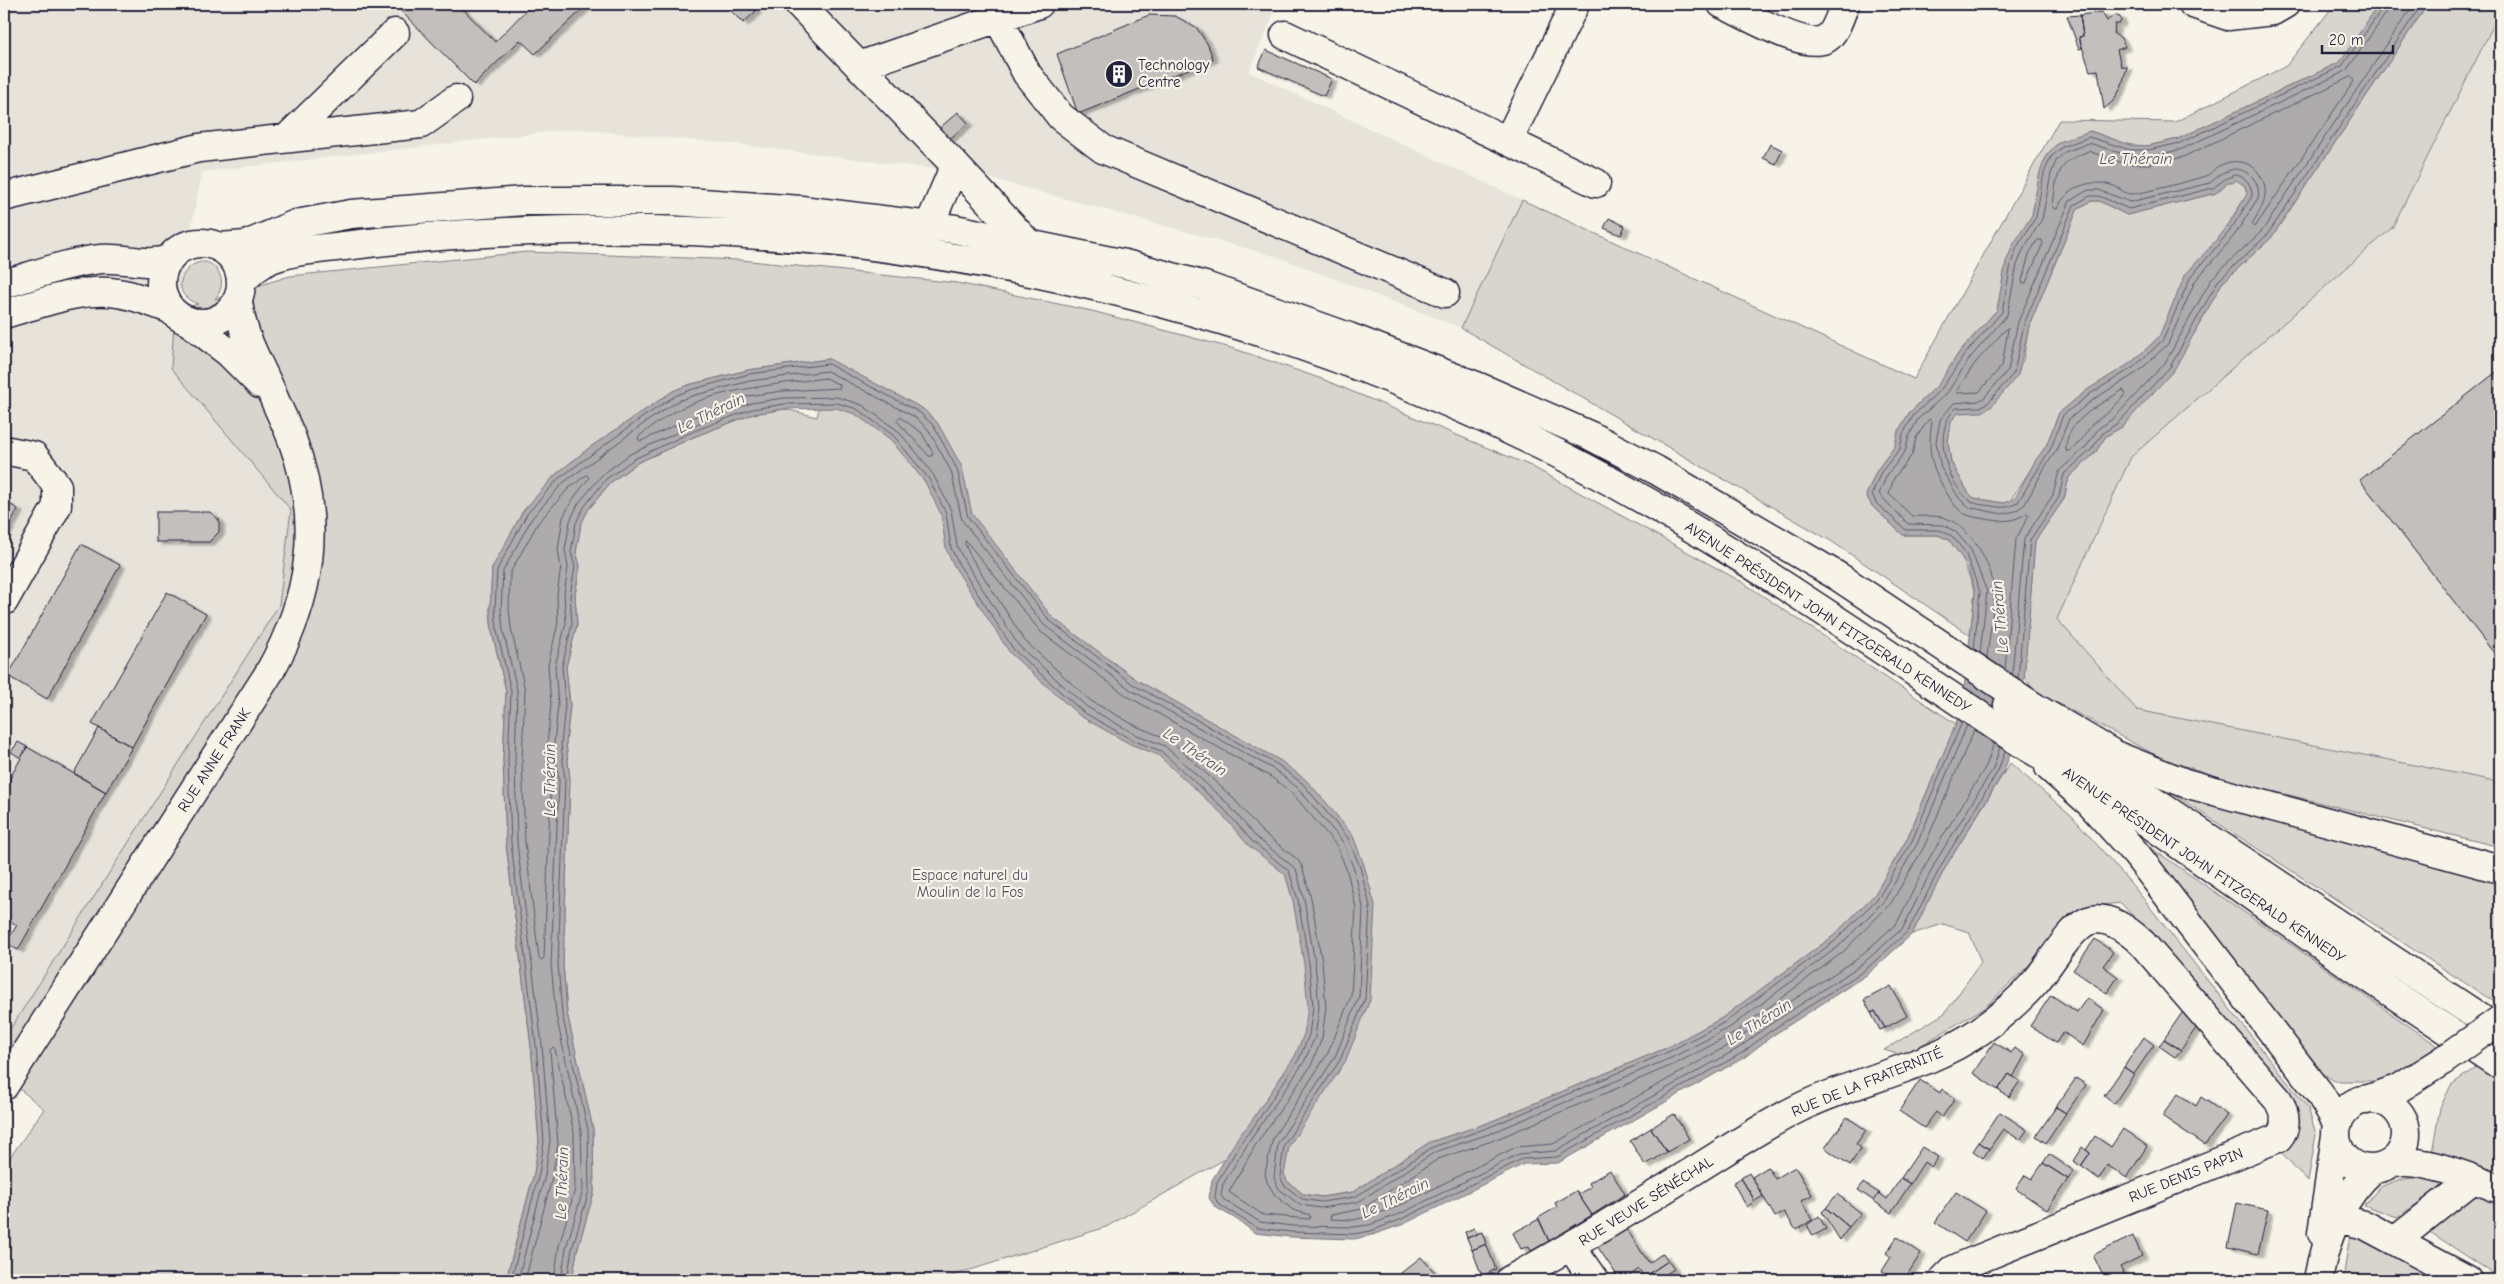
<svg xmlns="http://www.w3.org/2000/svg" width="2504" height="1284" viewBox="0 0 2504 1284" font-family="'Comic Neue',sans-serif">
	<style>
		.built { fill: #e7e3db }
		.green { fill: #d8d5cf; stroke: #7d7c85 }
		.water { fill: #aeabad; stroke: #76747f; fill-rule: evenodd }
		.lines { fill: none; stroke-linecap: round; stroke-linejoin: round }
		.shore { stroke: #5a5969; stroke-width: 1 }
		.building { fill: #c2bfbd; stroke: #22223b; filter: url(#shadow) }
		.minor-casing { stroke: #22223b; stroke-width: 31 }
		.major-casing { stroke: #22223b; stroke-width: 31 }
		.minor { stroke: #f7f3e8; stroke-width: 28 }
		.major { stroke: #f7f3e8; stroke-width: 28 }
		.minor-bridge-casing { stroke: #22223b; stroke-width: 31; stroke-linecap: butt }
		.minor-bridge { stroke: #f7f3e8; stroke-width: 28 }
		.labels { text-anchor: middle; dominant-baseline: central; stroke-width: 4.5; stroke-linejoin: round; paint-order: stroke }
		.poi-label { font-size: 15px; fill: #22223b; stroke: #f7f3e8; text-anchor: start }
		.street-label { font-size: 15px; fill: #22223b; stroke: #f7f3e8 }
		.park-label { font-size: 15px; fill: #504f60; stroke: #f7f3e8 }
		.water-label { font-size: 16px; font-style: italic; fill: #535263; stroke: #f7f3e8 }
	</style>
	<defs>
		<filter id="shadow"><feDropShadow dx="5.5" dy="3" stdDeviation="1" flood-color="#0004"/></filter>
	</defs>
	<rect width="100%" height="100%" fill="#f7f3e8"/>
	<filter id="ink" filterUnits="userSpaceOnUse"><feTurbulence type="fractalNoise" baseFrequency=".02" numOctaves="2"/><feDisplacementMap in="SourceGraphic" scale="10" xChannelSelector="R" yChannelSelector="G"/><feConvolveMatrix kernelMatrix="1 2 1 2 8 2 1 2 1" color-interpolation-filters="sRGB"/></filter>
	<g filter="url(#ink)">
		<path class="built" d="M4,4H1278L1249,72L1522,200L1461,328L1278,257L974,174L742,145L575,129L202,172L175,311L171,368L291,510L279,605L4,1039Z
			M2500,12V782L2137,710L2057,619L2131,457L2392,228Z"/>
		<path class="green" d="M2335,4H2379L2340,62L2178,139L2147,146L2130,145L2090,131L2040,172L2032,215L2006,262L1997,310L1960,351L1938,385L1909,413L1898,432L1895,446L1877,470L1866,495L1872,506L1903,535H1938L1949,540L1961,555L1975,592L1970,635L1831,541L1461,328L1522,200L1914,379L2059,120L2175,122L2286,66Z
			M2428,4H2500V12L2392,228L2131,457L2057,619L2137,710L2500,782V847L2232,781L2163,759L2033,690L2024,675L2035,541L2064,499L2069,477L2095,453L2106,436L2122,427L2194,334L2222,283L2271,238Z
			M2236,180C2244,181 2245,187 2248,194L2174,301L2159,337L2131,363L2087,390L2059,413L2046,446L2010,501L2003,503L1974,498L1968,492L1951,462L1948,442L1951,421L1958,413L1970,412L2023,361L2029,326L2078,208L2092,201H2099L2127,215L2216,193L2227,183Z
			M527,252L741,260L957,283L1092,311L1235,349L1322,379L1531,466L1742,582L1956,724L1907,839L1875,894L1832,937L1722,1018L1666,1048L1485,1124L1430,1142L1353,1192L1321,1197L1303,1194L1287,1181L1284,1174L1289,1146L1225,1159L1106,1227L939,1280H572L577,1251L594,1192L593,1129L567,1013L563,964L570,780L566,743L570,705L566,667L577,625L575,595L580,566L576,552L581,524L588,510L610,483L637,463L696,436L753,414L785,409L817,417L829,359L748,370L688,385L673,391L589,448L555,475L492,568L490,610L492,632L506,691L503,760L506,844L531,1046L539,1142L534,1173L506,1280H4V1166L44,1109L4,1076V1039L279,605L291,510L171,368L175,311L198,304C156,290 201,240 219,273C224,283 221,291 215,299L290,276Z
			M2010,763L2072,816L2134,887L2308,1108L2316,1134L2308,1182L2282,1153L2289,1146L2298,1130L2296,1109L2216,1010L2121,903L2091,906L1984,1008L1903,1056L1884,1050L1945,1013L1981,962L1969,932L1943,924L1912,934L1946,866Z
			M2180,791L2500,881V1000L2496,1003L2176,796Z
			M2131,834L2438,1046L2385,1081H2334L2311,1065Z
			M2478,1066L2500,1081V1177L2432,1152L2440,1108L2451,1085Z
			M2426,1176L2452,1182L2397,1217L2364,1205L2380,1187L2398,1180Z
			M2475,1193L2500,1203V1278L2427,1230Z
			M2350,1234L2438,1280H2343Z"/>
		<path class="water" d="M2379,4H2428L2271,238L2222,283L2174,370L2122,427L2106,436L2095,453L2069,477L2064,499L2035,541L2023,692L2012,749L2003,773L1946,866L1912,934L1868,974L1772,1036L1745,1057L1558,1163L1524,1164L1404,1224L1372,1235L1354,1239L1291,1237L1255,1233L1236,1219L1215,1207L1209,1198L1212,1180L1240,1134L1248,1126L1295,1056L1304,1034L1308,1007L1304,964L1293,901L1285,874L1248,845L1220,812L1158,755L1130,744L1080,716L1010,653L954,566L946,549L941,514L925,482L890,439L855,414L836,408L785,409L753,414L696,436L637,463L610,483L588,510L581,524L576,552L580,566L575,595L577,625L566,667L570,705L566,743L570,780L563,964L567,1013L593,1129L594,1192L577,1251L572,1280H506L534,1173L539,1142L531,1046L506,844L503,760L506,691L492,632L490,610L492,568L523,511L555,475L589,448L673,391L688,385L748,370L829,359L922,408L937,422L962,467L972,514L1052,617L1137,680L1281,761L1306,780L1325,801L1353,836L1364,865L1375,905L1370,1000L1345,1062L1289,1146L1284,1174L1287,1181L1303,1194L1322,1197L1353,1192L1430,1142L1485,1124L1666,1048L1722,1018L1832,937L1875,894L1907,839L1956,724L1964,689L1975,592L1967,565L1949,540L1938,535H1903L1872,506L1866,495L1877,470L1895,446L1898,432L1909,413L1938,385L1960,351L1997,310L2006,262L2013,245L2032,215L2040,172L2047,154L2059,142L2090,131L2130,145L2147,146L2178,139L2340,62ZM2236,180L2245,186L2247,194L2226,229L2185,275L2159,337L2131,363L2087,390L2059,413L2046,446L2035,461L2015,498L2010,501L2003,503L1974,498L1968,492L1951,462L1948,442L1951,421L1958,413L1982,412L1991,407L2018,375L2029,326L2078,208L2092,201H2099L2127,215L2216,193L2227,183H2233Z"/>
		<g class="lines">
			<path class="shore" d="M2351,77L2354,81L2255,227L2252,224C2261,208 2272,194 2260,175C2251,160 2232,158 2217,167C2213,170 2210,175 2205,176C2197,179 2137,195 2131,194C2125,194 2119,188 2114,186C2090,178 2068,186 2057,209L2053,208C2056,175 2057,162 2089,151L2112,160L2129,164H2150L2183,157Z
				M2234,169C2250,169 2261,183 2258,198L2234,236L2195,281L2168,344L2138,372L2094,399L2069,419L2056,451L2045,467L2025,504L2016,511L2002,514L1968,507L1959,498L1941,468L1936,442L1940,420L1954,403L1978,401L1984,398L2008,370L2018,322L2070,201L2088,190H2099L2130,202L2210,183L2222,173Z
				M2235,175C2246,176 2252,185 2252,196L2229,232L2190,278L2163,340L2134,367L2090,394L2063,415L2051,448L2018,502C2010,508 2002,508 1992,506C1986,505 1976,505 1970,501C1946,483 1931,430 1956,408L1980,407L1988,403L2014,373L2024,324L2074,205L2090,196H2099L2129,209L2213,188L2225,179Z
				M2038,240H2042L2043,243L2026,283L2023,284L2022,281L2029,254Z
				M2008,329L2002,366L1979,392L1958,393L1957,390L1976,362L2005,330Z
				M826,378L840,385V388L783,391L748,396L689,419L641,441L638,439L639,436C653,426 668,414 684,407C725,388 781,384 826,378Z
				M2123,390L2126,394L2109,412L2093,423L2080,442L2069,451H2066C2064,421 2101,404 2123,390Z
				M900,417L922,433L933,453L932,456H929L897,421Z
				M587,475L589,478L573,499L563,517L558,550L561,567L557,595L558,623L548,665L551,705L547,745L551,781L544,958L542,960L539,958L525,842L522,760L525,690L511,628L509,609L510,573L538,523L568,489Z
				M966,541L1041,632L1127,696L1271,777L1293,794L1337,846L1347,871L1356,908L1351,996L1328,1053L1273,1138L1265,1173L1267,1182L1275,1195L1293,1210L1310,1215V1219L1263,1215L1229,1192L1255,1146L1311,1066L1322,1038L1326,1007L1322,962L1311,898L1302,866L1297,859L1261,831L1234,799L1170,740L1138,727L1091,701L1025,641L971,557L965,544Z
				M1974,649L1980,592L1965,552L1952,536L1940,530H1906L1876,503L1872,494L1881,472L1900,449L1903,434L1913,416L1942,388L1965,354L2002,312L2011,264L2017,247L2036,217L2044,173L2051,157L2062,147L2089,137L2130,150H2148L2180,143L2342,66L2382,9L2383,4
				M1980,653L1987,592L1971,550L1956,532L1943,525L1908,524L1879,494L1887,475L1905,452L1909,436L1918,419L1947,393L1970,358L2007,315L2017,265L2023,250L2042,219L2051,174L2056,161L2065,152L2089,143L2129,156L2149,157L2182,149L2346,71L2387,12L2389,4
				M1987,657C1989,636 1994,614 1994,592C1994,566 1969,523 1942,517C1933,515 1922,517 1912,516L1889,494L1894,478L1912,455L1916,438L1929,419L1932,422C1927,452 1931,466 1946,492C1951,500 1957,511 1967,515C1972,517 1980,518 1986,519C2001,522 2014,522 2027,513L2029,515L2016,539L2005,670
				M2012,675L2024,539L2053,495L2059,471L2086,447L2098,429L2114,418L2165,363L2212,278L2262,231L2414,4
				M2018,679L2030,540L2059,497L2064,474L2091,450L2103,433L2119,422L2170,367L2218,281L2267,235L2422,4
				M1974,730L1924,847L1891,903L1843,952L1733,1034L1675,1064L1492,1141L1438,1159L1362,1209L1331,1215L1330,1219L1353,1220L1367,1217L1397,1207L1516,1147L1553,1144L1734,1042L1762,1020L1857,959L1897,923L1930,857L1986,766L1994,743
				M511,1280L539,1174L544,1142L536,1045L511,843L508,760L511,691L497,631L495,610L497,570L527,514L558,479L643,417L675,396L690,390L749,374L828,364L919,412L933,425L957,469L968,517L1049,620L1134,685L1278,765L1303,784L1348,838L1360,867L1370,906L1365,999L1340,1060L1284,1145L1280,1176L1284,1185L1302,1199L1321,1202L1355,1197L1433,1147L1487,1128L1668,1052L1725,1022L1835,941L1879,897L1912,841L1962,722
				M518,1280L545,1175L550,1141L542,1045L517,843L515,760L517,690L503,630L501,610L503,571L532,518L563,483L646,422L678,401L692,396L750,381L827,371L915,417L928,429L951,471L962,520L1044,625L1131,690L1275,770L1298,788L1343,842L1354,869L1363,907L1359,997L1335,1057L1278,1143L1274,1178L1279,1189L1300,1205L1321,1208L1358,1202L1435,1152L1489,1134L1671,1058L1729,1028L1839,946L1884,901L1917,844L1967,725
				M525,1280L552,1178L558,1144L550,1050L553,1047L555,1049L574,1132L575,1189L559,1246L554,1280
				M561,1280L566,1248L583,1190L581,1131L556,1015L551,964L559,781L554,744L558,705L555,666L566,623L564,595L568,567L565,550L570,521L578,504L602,475L630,454L692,426L751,403L784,398L837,397L862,405L897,430L917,453L934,476L951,510L957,546L964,560L1019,646L1087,707L1135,734L1165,746L1228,804L1256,837L1296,869L1304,899L1315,963L1319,1007L1315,1037L1304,1062L1249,1142L1223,1184L1221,1195L1223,1199L1260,1222L1292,1226L1353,1227L1369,1225L1400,1214L1519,1154L1555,1151L1739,1048L1766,1027L1861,965L1903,928L1936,861L1993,769L2000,747
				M567,1280L572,1249L589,1191L588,1130L562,1014L558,964L565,780L561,744L565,705L562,667L572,624L570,595L575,567L571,552L576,523L584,507L606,479L634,459L694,431L752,409L785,404L837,403L857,409L893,435L929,479L946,513L951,548L958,563L1014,650L1083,712L1132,740L1161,751L1224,809L1252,841L1289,871L1298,900L1309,963L1313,1007L1309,1035L1299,1059L1252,1129L1244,1138L1217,1182L1215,1197L1218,1204L1257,1228L1291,1232L1354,1234L1371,1231L1402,1219L1522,1159L1557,1157L1742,1053L1769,1032L1865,970L1908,931L1942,864L1998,771L2005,751"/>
		</g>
		<path class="building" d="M394,4H458L495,42L532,4H588L535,54L520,40L474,85Z
			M737,4H750L756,11L743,23L730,10Z
			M2102,12L2107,21L2114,15L2120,17L2121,21L2119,24H2115L2114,34L2121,38L2125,47L2117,50L2121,66L2127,67L2121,88L2113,101L2104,109L2098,70L2090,71L2079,37L2083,36L2080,15Z
			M1149,15L1175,16L1196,27L1208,45L1213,59L1078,114L1057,54Z
			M2080,15L2083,36L2079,37L2082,48L2079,49L2067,16Z
			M1266,50L1332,79L1324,96L1258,67Z
			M958,112L968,123L945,143L935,132Z
			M1770,144L1782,150L1776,164L1763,158Z
			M1609,218L1625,226L1621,235L1604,228Z
			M2500,369V661L2360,480Z
			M4,501L18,509L4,535Z
			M156,512H210L219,520V532L209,542H156Z
			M81,544L120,565L47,699L8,676Z
			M167,592L206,614L132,747L92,724Z
			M99,728L132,747L106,792L74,773Z
			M18,742L27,747L21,758L11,752Z
			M27,747L106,792L18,950L6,943L17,925L4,918V910L7,903L4,901V789Z
			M2095,939L2113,952L2103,966L2118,977L2107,993L2073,970Z
			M1891,986L1907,1016L1885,1028L1875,1011L1871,1013L1864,1000Z
			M2051,995L2077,1012L2087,998L2104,1010L2083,1046L2063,1032L2056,1043L2030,1026Z
			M2184,1010L2198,1025L2181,1050L2164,1039Z
			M1875,1011L1885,1028L1880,1030L1871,1013Z
			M2144,1037L2154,1045L2134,1074L2124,1067Z
			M2164,1039L2181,1050L2175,1057L2159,1046Z
			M1994,1042L2011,1053L2015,1048L2025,1055L2013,1077L2009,1074L1998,1090L1973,1073Z
			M2124,1067L2134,1074L2114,1104L2104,1096Z
			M2009,1074L2020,1081L2009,1097L1998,1090Z
			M2076,1078L2086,1085L2066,1113L2056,1107Z
			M1920,1080L1940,1093L1942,1089L1955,1099L1942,1117L1936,1112L1924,1128L1899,1111Z
			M2178,1094L2196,1106L2201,1097L2227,1115L2205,1145L2162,1116Z
			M2056,1107L2066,1113L2046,1143L2036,1136Z
			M2000,1112L2027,1130L2020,1140L2003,1129L1989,1149L1979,1142Z
			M1674,1114L1689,1139L1667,1152L1651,1128Z
			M1847,1117L1866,1130L1856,1144L1861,1148L1850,1165L1825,1148Z
			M1651,1128L1667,1152L1645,1165L1630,1141Z
			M2123,1129L2147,1146L2127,1178L2107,1165L2099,1179L2081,1166L2090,1153L2086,1150L2095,1136L2111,1147Z
			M1979,1142L1989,1149L1983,1158L1973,1151Z
			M1922,1147L1938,1157L1931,1167L1924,1162L1910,1184L1901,1178Z
			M2082,1147L2090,1153L2081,1166L2073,1161Z
			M2049,1154L2074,1171L2068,1179L2043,1163Z
			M2043,1163L2068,1179L2047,1210L2016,1189L2025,1175L2032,1179Z
			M1768,1167L1775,1179L1795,1167L1812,1195L1801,1201L1812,1220L1796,1230L1784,1212L1775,1217L1752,1177Z
			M1610,1170L1625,1194L1592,1215L1578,1194L1591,1187L1589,1183Z
			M1749,1173L1763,1196L1755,1201L1741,1178Z
			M1741,1178L1755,1201L1747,1207L1733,1183Z
			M1901,1178L1910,1184L1891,1213L1874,1201L1879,1193L1887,1199Z
			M1863,1183L1879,1193L1874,1201L1858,1190Z
			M1576,1191L1592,1215L1549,1241L1538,1218L1557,1207L1555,1203Z
			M1956,1192L1986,1211L1965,1242L1935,1222Z
			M1837,1194L1861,1213L1849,1227L1826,1208Z
			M2237,1203L2268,1210L2258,1254L2228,1247Z
			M1826,1208L1849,1227L1840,1240L1822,1212Z
			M1819,1216L1826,1229L1813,1236L1807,1225Z
			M1539,1219L1549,1241L1531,1251L1529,1246L1521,1249L1513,1233Z
			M1625,1227L1649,1263L1663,1253L1668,1261L1644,1277L1639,1269L1624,1280H1620L1597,1246Z
			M1474,1228L1477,1234L1467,1238L1465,1232Z
			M1482,1232L1486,1244L1472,1250L1467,1238Z
			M2133,1236L2142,1256L2120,1267L2127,1280H2105L2093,1255Z
			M1897,1237L1921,1253L1904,1280H1896L1882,1271L1891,1257L1886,1253Z
			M1486,1244L1496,1269L1482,1276L1472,1250Z
			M1421,1257L1437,1275L1431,1280H1407L1401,1273Z
			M1668,1261L1674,1269L1660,1278L1661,1280H1647L1644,1277Z"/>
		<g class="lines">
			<defs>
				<path id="minor" d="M799,4L955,165
					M1722,4C1743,13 1807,52 1827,38C1836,32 1841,13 1845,4
					M2193,4L2228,16L2273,11L2285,4
					M998,18L1027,74L1061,117L1103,149L1445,293
					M1285,35L1596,183
					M859,66L1039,4
					M287,138L395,33
					M1508,141L1575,4
					M4,197L199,148L421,124L456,99
					M929,226L955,165L1027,242
					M188,321L229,353L260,384
					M4,450L34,456L57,486V506L4,601
					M2034,707L2117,756L2185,783L2500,869
					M2049,767L2090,803L2136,854L2320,1094L2338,1124
					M4,1086L269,673C312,597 323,522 292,439C286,423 278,409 272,393C258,361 242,337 238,301
					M2336 1134a35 35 0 1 1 70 0a35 35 0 1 1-70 0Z
					M2366,1100L2398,1089L2444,1060
					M2392,1162C2431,1160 2465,1176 2500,1189
					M2336,1218L2365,1225L2468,1280
					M2322,1233L2336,1135
					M2395,1241L2473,1179
					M1571,1247L1594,1280
					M1510,1280C1573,1246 1634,1208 1695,1170C1729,1149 1763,1126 1799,1108C1858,1079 1925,1069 1980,1031C2001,1016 2020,1000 2036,981C2050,965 2070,928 2088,921C2107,914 2129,931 2142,943L2278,1100C2285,1113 2289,1126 2278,1138L1964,1265L1953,1270L1943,1280
					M2318,1280C2325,1238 2340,1198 2373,1169"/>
				<path id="major" d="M161 283a40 40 0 1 1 80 0a40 40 0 1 1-80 0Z
					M219,247L246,245L296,224L351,214L524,201H673L801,210L955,229L1125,264L1205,286L1349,337L1479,387L1591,436L1656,470L1839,577L2034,707
					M242,282C250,272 258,265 271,259C294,250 320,249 344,246C407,238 468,233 531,231C871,218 1217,290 1524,437C1679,511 1819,608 1961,703C1982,717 2002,731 2024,745C2045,758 2067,769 2088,782C2168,835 2245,892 2324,947C2382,987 2441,1026 2500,1065
					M4,284C35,275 69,262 101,259C125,257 146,267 170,259
					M4,314C37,305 75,289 110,292C131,294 151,302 170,309
					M2008,705L2500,1031"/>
			</defs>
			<use href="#minor" class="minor-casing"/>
			<use href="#major" class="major-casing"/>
			<use href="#minor" class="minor"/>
			<use href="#major" class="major"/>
			<defs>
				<path id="minor-bridge" d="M2444,1060L2500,1020"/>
			</defs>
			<use href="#minor-bridge" class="minor-bridge-casing"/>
			<use href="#minor-bridge" class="minor-bridge"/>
		</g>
	</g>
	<defs>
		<symbol id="building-disc" viewBox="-11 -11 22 22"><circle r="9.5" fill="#22223b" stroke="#f7f3e8"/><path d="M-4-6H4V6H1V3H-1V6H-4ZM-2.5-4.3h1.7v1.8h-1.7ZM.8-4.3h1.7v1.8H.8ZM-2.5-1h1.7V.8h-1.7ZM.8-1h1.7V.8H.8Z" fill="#fff"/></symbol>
	</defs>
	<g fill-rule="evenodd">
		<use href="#building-disc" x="1103" y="58" width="32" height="32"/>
	</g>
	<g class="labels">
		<g class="poi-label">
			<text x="1138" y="65">Technology<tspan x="1138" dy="17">Centre</tspan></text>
		</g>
		<g class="street-label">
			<text transform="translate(1828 617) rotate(33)">AVENUE PRÉSIDENT JOHN FITZGERALD KENNEDY</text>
			<text transform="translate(214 760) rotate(-57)">RUE ANNE FRANK</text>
			<text transform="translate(2204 865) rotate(34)">AVENUE PRÉSIDENT JOHN FITZGERALD KENNEDY</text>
			<text transform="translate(1867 1082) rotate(-22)">RUE DE LA FRATERNITÉ</text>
			<text transform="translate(2186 1175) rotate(-22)">RUE DENIS PAPIN</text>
			<text transform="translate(1646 1201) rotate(-32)">RUE VEUVE SÉNÉCHAL</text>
		</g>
		<g class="park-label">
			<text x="970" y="875">Espace naturel du<tspan x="970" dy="17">Moulin de la Fos</tspan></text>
		</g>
		<g class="water-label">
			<text x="2136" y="159">Le Thérain</text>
			<text transform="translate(711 413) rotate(-26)">Le Thérain</text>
			<text transform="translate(2000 617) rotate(-95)">Le Thérain</text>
			<text transform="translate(1195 752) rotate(34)">Le Thérain</text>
			<text transform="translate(550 780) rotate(-90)">Le Thérain</text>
			<text transform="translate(1759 1022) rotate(-32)">Le Thérain</text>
			<text transform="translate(562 1183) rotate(-88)">Le Thérain</text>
			<text transform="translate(1395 1198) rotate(-26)">Le Thérain</text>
		</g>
	</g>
	<rect width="2504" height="1284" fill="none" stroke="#f7f3e8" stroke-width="20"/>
	<rect x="10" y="10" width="2484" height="1264" fill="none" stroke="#22223b" stroke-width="2" filter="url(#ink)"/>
	<path d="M2322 45v8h71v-8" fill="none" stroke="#22223b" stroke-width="2.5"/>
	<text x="2329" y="45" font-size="15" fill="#22223b" stroke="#f7f3e8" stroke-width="4" paint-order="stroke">20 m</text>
</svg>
